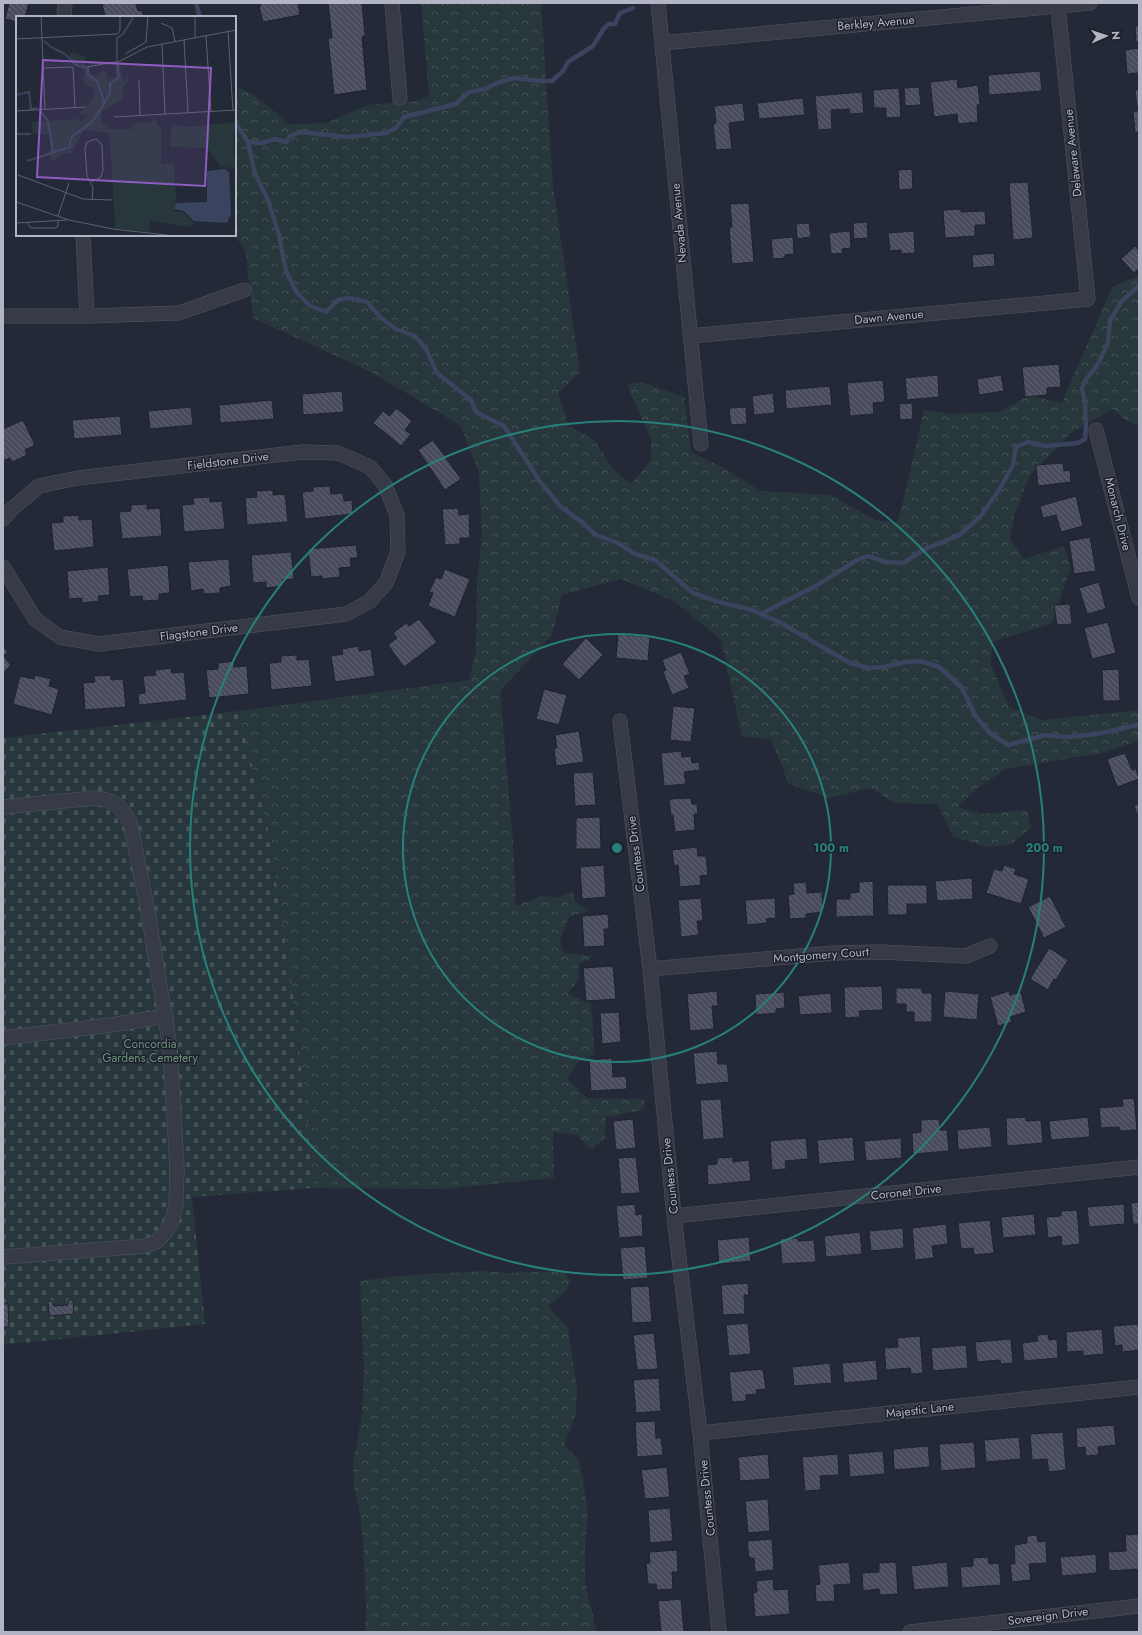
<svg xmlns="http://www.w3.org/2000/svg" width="1142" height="1635" viewBox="0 0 1142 1635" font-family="Jost,sans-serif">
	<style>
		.forest { fill: url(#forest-crowns) }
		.cemetery { fill: url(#cemetery-stones) }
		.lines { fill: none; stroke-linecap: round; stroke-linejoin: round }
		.stream { stroke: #3a445e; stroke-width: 4.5 }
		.building { fill: url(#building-back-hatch); stroke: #1e222e }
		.minor-casing { stroke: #525662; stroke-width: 15 }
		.minor { stroke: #373b48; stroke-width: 14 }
		.ring { fill: none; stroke: #27807b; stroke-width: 2 }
		.labels { text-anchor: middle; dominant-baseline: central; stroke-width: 3; stroke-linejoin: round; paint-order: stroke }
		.street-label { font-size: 12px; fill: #b2b6c4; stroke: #1c202c }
		.park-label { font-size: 12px; fill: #6c927b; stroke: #1c202c }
		.inset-river { fill: none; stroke: #3a445e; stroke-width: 2 }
		.inset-road { fill: none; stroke: #5d616f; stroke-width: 1 }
		.view { fill: #8e5cc1; fill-opacity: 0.15; stroke: #8e5cc1; stroke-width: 2 }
		.inset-edge { fill: none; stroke: #b2b6c4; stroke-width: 2 }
		.centre { fill: #27807b; stroke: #1c202c; stroke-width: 2 }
		.ring-label { font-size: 12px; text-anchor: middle; font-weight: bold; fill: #27807b; stroke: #1c202c; stroke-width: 3; stroke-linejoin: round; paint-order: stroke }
	</style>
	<defs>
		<pattern id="forest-crowns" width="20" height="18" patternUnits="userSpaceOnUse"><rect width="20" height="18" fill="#28373b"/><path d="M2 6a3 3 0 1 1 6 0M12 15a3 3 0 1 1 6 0" fill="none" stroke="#455256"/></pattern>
		<pattern id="cemetery-stones" width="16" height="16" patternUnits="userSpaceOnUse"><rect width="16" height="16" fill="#28373b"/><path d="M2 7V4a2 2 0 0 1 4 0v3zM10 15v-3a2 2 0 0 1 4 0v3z" fill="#455256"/></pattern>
		<pattern id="building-back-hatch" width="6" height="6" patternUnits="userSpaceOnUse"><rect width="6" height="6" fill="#484c5d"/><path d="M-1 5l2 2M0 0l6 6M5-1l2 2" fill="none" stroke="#606473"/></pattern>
	</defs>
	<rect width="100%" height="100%" fill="#242937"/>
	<path class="forest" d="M421,3H541L553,186L580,372L558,393L569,426L594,440L613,469L631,484L651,460V439L627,385L641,382L684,397L691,452L726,469L761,491L830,495L876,520L897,523L905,494L924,410L951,414L998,412L1029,396L1062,403L1112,287L1139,276V426L1125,420L1113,409L1071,433L1030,475L1014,516L1010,539L1024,559L1064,546L1071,568L1051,624L992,642L991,665L1009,707L1042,720L1139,710V741L1102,753L1006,769L975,790L958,807L981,814L1027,810L1031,828L1010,845L987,847L953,837L937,804L895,803L871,788L829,798L789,784L771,739L742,737L721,640L674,601L621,579L562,595L552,635L500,691L513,840L516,906L542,896L560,897L573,891L575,902L588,911L569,917L560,940L564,953L594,956L578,965L579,979L568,994L591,1004L595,1054L577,1063L567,1079L587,1098L645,1099L643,1110L606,1117L605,1139L590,1149L577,1135L553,1132L554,1178L443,1189L314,1188L293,994L269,834L239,711L469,680L476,651L477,580L482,538L479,473L460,425L369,371L253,318L246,255L235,234V86C251,90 276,113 289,124L326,123L368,105L416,101L429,96Z
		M484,1271L508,1273L564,1271L570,1281L566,1291L548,1306L568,1328L577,1388L576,1414L564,1446L579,1459L588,1511L585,1547V1583L597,1632H365L366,1607L363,1538L360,1514L354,1487L353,1464L362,1414L364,1369L360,1281L397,1276Z"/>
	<path class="cemetery" d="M239,711L269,834L293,994L314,1188L192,1197L205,1324L3,1345V738Z"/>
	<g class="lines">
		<path class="stream" d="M196,3L200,17
			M235,122L248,142L255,174L268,200L279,235L286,271L297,293L310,306L326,312L338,300L349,298L367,302L381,318L396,329L415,336L426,349L437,373L471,400L477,413L504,426L541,483L562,508L582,522L596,535L618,543L635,554L655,560L693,593L719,602L752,610L761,614L781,623L850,663L869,668L884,667L905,662L920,661L939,667L962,688L976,717L991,734L1008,745L1045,735L1068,737L1097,734L1137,725
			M248,142L262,143L275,139L286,142L290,136L300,132L347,137L386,133L396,128L404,117L456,104L469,92L485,89L497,83L514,78L541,81H552L563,71L568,62L593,46L604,28L609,24H615L620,13L633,8
			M761,614L819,584L857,560L868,556L886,562L903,563L927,548L958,536L980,517L999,490L1013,465L1016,447L1028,442L1045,446L1078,443L1085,439L1086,426L1085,403L1082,388L1085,381L1098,364L1108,343L1110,321L1121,302L1139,285"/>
	</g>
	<path class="building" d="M9,3H29L25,17H17V22L5,19Z
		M102,3H136L138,11L142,10L144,17H105Z
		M261,3H298L300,15L263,22L259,6L261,5Z
		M328,3H362L365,36L362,37L367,90L334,95L328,38H332Z
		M1135,26H1139V42H1136Z
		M1139,48V73L1127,74L1125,50Z
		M1040,71L1042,91L989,95L988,75Z
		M957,79L958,88L978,85L980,105H977L978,122L958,124L957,114L934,117L930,82Z
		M919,87L921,105L905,106L904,88Z
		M899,88L901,117L886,118V108H874L873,90Z
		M1139,89V107H1137L1135,90Z
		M862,92L864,113L850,114L849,109L831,110L832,129L818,130L815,96Z
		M803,98L805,115L759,119L757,103Z
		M743,103L745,121L729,123L732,149L716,150L713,124L716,123L714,106Z
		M1133,111H1139V132L1135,133Z
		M912,169L913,189L899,190L898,170Z
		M1028,182L1033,238L1013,240L1009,183Z
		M749,203L754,262L732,264L729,228L732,227L730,204Z
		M961,209V212L985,211L986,225H975V236L945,238L943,210Z
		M867,222L868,238L854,239L853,223Z
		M809,223L811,237L797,239L796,224Z
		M850,231L851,248L842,249L843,253L831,254L829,233Z
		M914,231L915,253L901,254V250L890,251L888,233Z
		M793,237L794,254L785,255V258L773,259L771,239Z
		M1135,246L1139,251V268L1134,273L1121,259Z
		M994,253L995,266L973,268L972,255Z
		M1059,364L1061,387L1047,388V395L1025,397L1022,367Z
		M938,375L939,397L907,400L905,378Z
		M1001,375L1004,391L979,395L977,379Z
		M883,380L885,402L873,403L874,414L850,416L847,383Z
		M830,386L832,405L786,409L785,390Z
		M342,391L344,412L303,415L302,394Z
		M773,393L775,413L754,415L752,396Z
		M272,400L274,419L220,423L219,405Z
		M912,403L913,419L900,420L899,404Z
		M191,407L193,425L150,429L148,411Z
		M746,407L747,424L731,425L729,408Z
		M396,408L412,421L405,430L411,434L401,446L373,423L383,411L390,416Z
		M120,416L122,435L74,439L72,420Z
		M23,420L35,445L25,450L27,455L12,462L10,458L3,461V429Z
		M433,440L461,479L445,490L418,450Z
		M1063,463L1064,471L1070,470L1071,482L1038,486L1036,465Z
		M330,486L331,494L343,493L344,501L352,500L353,514L305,519L302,492L313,491V487Z
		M273,490V495L285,494L288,522L247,525L245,498L257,497L256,491Z
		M1076,496L1083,526L1061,532L1056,515L1043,518L1040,506Z
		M210,497V502L222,501L225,529L184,532L182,505L194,504L193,498Z
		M147,504V509L160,508L162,536L122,539L119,512L131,511V505Z
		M458,508L459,515L469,514L470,538H460V544L445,545L442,509Z
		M79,515V520L92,519L94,547L54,551L51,523L63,522V516Z
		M1090,537L1096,571L1074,574L1069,541Z
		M356,545L358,558H350L351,567L339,568L340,577L322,579V576L311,577L308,549Z
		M291,552L294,579L282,580V586L266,588V582L253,583L251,555Z
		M229,559L231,586L220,588V593L203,594V589L191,591L188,562Z
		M168,565L170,593L159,594V600L143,601L142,596L130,597L127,569Z
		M108,567L110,595L98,596L99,601L82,603V598L69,599L67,571Z
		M445,569L470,579L455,617L428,606L433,593L429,592L436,577L441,579Z
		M1099,582L1106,609L1087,614L1079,588Z
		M1070,604L1072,624L1057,625L1054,605Z
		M419,619L437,642L404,667L388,645L397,638L393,633L406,623L409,626Z
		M1108,622L1116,653L1092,659L1084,628Z
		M618,634L650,637L648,661L616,658Z
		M586,638L603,655L579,680L562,664Z
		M3,646L8,652L3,656L11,665L3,673Z
		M359,646V651L371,649L375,676L335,682L331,656L343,654L342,649Z
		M681,652L690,674L684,676L689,688L672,695L663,672L666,670L662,660Z
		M297,655V660L309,659L312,686L271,690L269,663L281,662V656Z
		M234,661V667L247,666L249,694L209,698L206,670L218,669V663Z
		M171,668L172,673L184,672L187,700L139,705L138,694L145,693L143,676L156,675L155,670Z
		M1119,669L1120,701H1103L1102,670Z
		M35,675L51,679L49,686L59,689L52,715L13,704L20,676L34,679Z
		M111,675V680L123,679L126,707L85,710L83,683L95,682L94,676Z
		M544,689L567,695L559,725L536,719Z
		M673,706L695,708L691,742L670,740Z
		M579,731L584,762L556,766L554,748H557L555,735Z
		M681,751L682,757L691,756L692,763L699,762L700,770L684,772L686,784L664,786L661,753Z
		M1125,753L1132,770L1136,769L1139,779L1117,787L1107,759Z
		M593,772L596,805L575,806L573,773Z
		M691,798L692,804H697L698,814H694L695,830L675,832L673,815L671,816L669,799Z
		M1139,804V818L1134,806Z
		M600,817L601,849H576V818Z
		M697,847L698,856H706L708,875L700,876L701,885L680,887L678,865L674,866L672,850Z
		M604,865L606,897L582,899L580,867Z
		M1004,865L1016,869L1014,874L1029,879L1021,904L986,893L994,869L1002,871Z
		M972,878L973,899L937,901L935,881Z
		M873,881L874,916L836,917V899H850V893L859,892V882Z
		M806,882L807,893L822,892L823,912L806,914V918L790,919L788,895L794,894L793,883Z
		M887,885H927V904H907V915H888Z
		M1050,896L1066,927L1044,938L1028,907Z
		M701,898L703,921H697L699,935L681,937L678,900Z
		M775,898L776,918L766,919L767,923L747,925L745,900Z
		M608,914L609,929H604L605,946L584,947L582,916Z
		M1049,948L1068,960L1056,980L1054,979L1048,990L1030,979Z
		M613,966L616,999L586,1001L583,968Z
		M882,986L883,1010L859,1011L860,1017L845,1018L844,987Z
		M896,988H922V993H932V1022H914V1012H906V1004H896Z
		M717,991L718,1006H712L714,1029L690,1031L687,994Z
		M945,991L979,994L977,1020L943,1017Z
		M1009,991L1010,995L1021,992L1026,1012L1010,1017L1012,1022L998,1026L990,997Z
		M784,992L785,1008L776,1009V1013L756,1015L755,994Z
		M831,993L832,1013L800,1015L798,996Z
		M619,1012L621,1042L602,1044L600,1013Z
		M717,1051L718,1064H727L729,1082L696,1085L693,1053Z
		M612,1058L613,1077L626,1076L627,1089L591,1091L589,1060Z
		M1134,1098L1137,1130L1120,1131L1119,1127L1101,1128L1099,1108L1123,1106L1122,1099Z
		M721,1099L724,1138L703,1140L700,1100Z
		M1026,1117V1121L1041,1120L1043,1143L1007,1146L1006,1118Z
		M1088,1117L1090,1137L1051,1140L1049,1121Z
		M633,1119L636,1148L616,1150L613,1121Z
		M939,1119L940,1130H947L949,1151L913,1154L912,1133L921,1132V1120Z
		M990,1127L992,1147L958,1150L957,1130Z
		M853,1137L855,1161L819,1164L817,1140Z
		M806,1138L808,1159L785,1161L786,1169L772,1170L770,1141Z
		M901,1138L902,1158L866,1161L864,1141Z
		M636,1157L640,1193L621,1194L618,1158Z
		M733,1157V1162L749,1160L751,1181L708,1185L707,1165L717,1164V1158Z
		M1139,1202V1231H1138V1224H1133L1131,1203Z
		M635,1204L636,1215L642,1214L643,1236L619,1238L616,1206Z
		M1124,1204L1125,1224L1089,1227L1087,1207Z
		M1077,1210L1080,1244L1062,1246L1061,1236L1048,1238L1046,1217L1061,1216V1211Z
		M1034,1214L1036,1235L1003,1238L1001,1217Z
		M990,1220L994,1253L974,1255L973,1248L961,1249L958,1223Z
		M946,1224L948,1244L932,1246L934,1258L915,1260L912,1228Z
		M903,1228L904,1248L871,1251L869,1231Z
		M860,1232L862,1254L826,1257L824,1236Z
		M749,1237L751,1261L719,1264L717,1240Z
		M797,1238L798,1241L814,1240L816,1262L782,1264L780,1239Z
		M645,1246L648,1278L623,1280L620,1248Z
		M748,1283L749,1295H744L745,1314L723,1315L721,1285Z
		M649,1286L652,1322L632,1323L630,1287Z
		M68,1300H73L74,1314L49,1316L48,1301H53V1306L68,1305Z
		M3,1304H8L9,1327H3Z
		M748,1323L751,1354L729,1356L726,1325Z
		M1139,1324V1350L1122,1352V1345L1115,1346L1113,1326Z
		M1102,1329L1104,1354L1083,1356V1351L1067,1352L1066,1332Z
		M654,1333L658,1369L637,1370L633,1335Z
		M1048,1334L1049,1340L1057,1339L1058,1358L1024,1361L1022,1343L1038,1341L1037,1335Z
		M920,1336L923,1373L911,1374L910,1368L886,1370L884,1348L898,1347L897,1338Z
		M1011,1339L1013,1363L1001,1364L1000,1360L977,1362L975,1342Z
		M966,1345L968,1368L933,1371L931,1348Z
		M876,1360L878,1380L844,1383L842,1363Z
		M830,1363L832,1383L794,1386L792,1367Z
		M763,1369L766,1389L756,1390L757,1394L746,1395V1401L732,1402L729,1372Z
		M659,1378L661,1411L636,1413L633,1380Z
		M655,1421L656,1438H661L663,1455L637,1457L635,1422Z
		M1114,1425L1116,1445L1098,1447L1099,1455L1086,1456L1085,1447L1077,1448L1076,1428Z
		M1063,1432L1066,1470L1049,1472L1047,1459L1032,1460L1030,1434Z
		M1019,1437L1021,1459L986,1462L984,1440Z
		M974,1442L976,1468L941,1471L939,1444Z
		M928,1446L930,1467L894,1470L893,1449Z
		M883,1451L885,1474L850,1477L848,1454Z
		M768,1454L770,1479L740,1481L738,1457Z
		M838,1454L839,1475L820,1476L821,1490L805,1491L802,1457Z
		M667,1467L670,1497L645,1499L641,1470Z
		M768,1499L770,1531L748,1533L745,1501Z
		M670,1508L673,1541L650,1543L648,1510Z
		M1139,1534V1569L1109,1571L1108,1552L1126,1551L1125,1535Z
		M1037,1535L1038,1542L1046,1541L1047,1563L1029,1564L1031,1580L1012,1582L1010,1564H1015L1014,1545L1027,1543V1536Z
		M772,1539L774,1570L755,1572L754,1558H749L747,1541Z
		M677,1550L678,1572H672L673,1589L657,1590L656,1584H648L646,1563H650L649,1552Z
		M1096,1554L1097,1573L1062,1576L1060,1557Z
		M988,1557L989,1564L999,1563L1001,1585L962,1588L960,1567L973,1566V1558Z
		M849,1562L851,1584L834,1585L835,1601L816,1602L815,1585L820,1584L818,1565Z
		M896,1562L898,1594L880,1595L879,1589L863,1591L862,1573L879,1572V1563Z
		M947,1562L949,1587L914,1590L911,1566Z
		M773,1579L774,1590L788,1589L790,1614L755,1617L753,1593L757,1592L756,1581Z
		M681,1599L684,1632H661L658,1601Z"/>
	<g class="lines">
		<defs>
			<path id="minor" d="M392,3L400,98
				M658,3L701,444
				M64,17L65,3
				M662,43L1090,3
				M83,235L87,316
				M3,316H87L179,313L244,290
				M690,336L1088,299L1058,6
				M1096,430L1139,598
				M3,519L12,509L39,486L78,478L302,452L338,453L370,467L385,485L397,515L398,552L386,583L370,601L346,614L99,644L60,637L35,619L3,567
				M620,721L650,969L674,1216L700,1433L719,1632
				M3,807L94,798C114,800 120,805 130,822L147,906L170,1047L177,1168L176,1205L172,1221L165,1233L156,1242L145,1246L3,1257
				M650,969L834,953L880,952L966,956L990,946
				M3,1038L111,1025L166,1016
				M674,1216L1139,1167
				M700,1433L1139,1387
				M910,1632L1139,1606"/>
		</defs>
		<use href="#minor" class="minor-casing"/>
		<use href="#minor" class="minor"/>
	</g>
	<g class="ring">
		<circle cx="617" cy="848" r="214"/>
		<circle cx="617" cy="848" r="427"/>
	</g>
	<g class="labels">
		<g class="street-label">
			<text transform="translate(876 23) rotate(-5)">Berkley Avenue</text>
			<text transform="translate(1073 153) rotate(-96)">Delaware Avenue</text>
			<text transform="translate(679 223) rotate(-95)">Nevada Avenue</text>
			<text transform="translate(889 317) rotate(-5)">Dawn Avenue</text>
			<text transform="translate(228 461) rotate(-7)">Fieldstone Drive</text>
			<text transform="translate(1118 514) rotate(76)">Monarch Drive</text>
			<text transform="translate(199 632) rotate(-7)">Flagstone Drive</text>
			<text transform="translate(636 854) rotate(-97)">Countess Drive</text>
			<text transform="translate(821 955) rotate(-4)">Montgomery Court</text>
			<text transform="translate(670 1176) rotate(-96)">Countess Drive</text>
			<text transform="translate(906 1192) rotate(-6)">Coronet Drive</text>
			<text transform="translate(920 1410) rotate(-6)">Majestic Lane</text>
			<text transform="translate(707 1498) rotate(-96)">Countess Drive</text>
			<text transform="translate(1048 1616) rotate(-7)">Sovereign Drive</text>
		</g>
		<g class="park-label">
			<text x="150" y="1044">Concordia<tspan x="150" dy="14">Gardens Cemetery</tspan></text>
		</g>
	</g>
	<g transform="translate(16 16)">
		<rect width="220" height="220" fill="#242937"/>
		<path d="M56,36L71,41L69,49L75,58L82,60L85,54L91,56L92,63L99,61L100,47H103L107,65L109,67L110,60L113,64L108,69L106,84L86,95L85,106L94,113H116L118,106L120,109L122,105L126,108L132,106L135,109L138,101L142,107L140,110H145V135L95,140L93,117L72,114L67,116L55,137H48L36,145L34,139H30L35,132L33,118H17L15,106L62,103L64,106L74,99L63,97L75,86L79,72L68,68V54L56,48L53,40ZM220,106L217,121L219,152L205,151L191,132L154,131L156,109L172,111Z" fill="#28373b"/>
		<path d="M145,135V148L158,147L160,185L157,195L167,196L179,208L171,211L134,204L133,216L99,212L95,140Z" fill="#28373b"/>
		<path d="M209,153L213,156L215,198L211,207L178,205L168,195L158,193L160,187L191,186V155Z" fill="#3a445e"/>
		<path class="inset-river" d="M28,25L35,31L49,38L60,49L72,52V59L81,65L88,86M101,44V22L107,18L118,0M0,79L13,76L15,93L22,92M25,96L32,105L37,136M11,145L54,131V125L57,120L76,106L85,93L94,77V68L103,61L101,48"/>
		<path class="inset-road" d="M25,0L29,93M179,0V21M145,7L156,12L159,25M212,15L217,95M190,20L195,96M0,23L101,18L104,15V0M168,24L172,96M146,28L149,98M109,38L130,26L132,0M71,51L104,45L131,31L220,14M27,52L57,51L59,92M123,64L124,100M0,95L70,91M98,101L220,94M0,118H15M2,159L67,183L96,184M76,166L85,161L87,154L86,129L80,123L71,126L69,133L71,160L77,171L76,184M0,186L53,204L97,213L159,220M42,200L53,167M0,207L51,204M11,207L15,212H39L42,210V205"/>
		<path class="view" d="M27,44L195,52L189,170L21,161Z"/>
		<rect width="220" height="220" class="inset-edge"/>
	</g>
	<circle cx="617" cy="848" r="6" class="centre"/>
	<g class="ring-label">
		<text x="831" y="852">100 m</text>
		<text x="1044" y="852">200 m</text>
	</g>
	<rect width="1142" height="1635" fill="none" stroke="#b2b6c4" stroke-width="8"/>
	<g transform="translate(1106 36) rotate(87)" stroke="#1c202c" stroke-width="3" paint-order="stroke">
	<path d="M0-3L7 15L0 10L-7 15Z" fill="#b2b6c4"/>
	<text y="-6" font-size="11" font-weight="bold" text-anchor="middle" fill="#b2b6c4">N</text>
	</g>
</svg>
